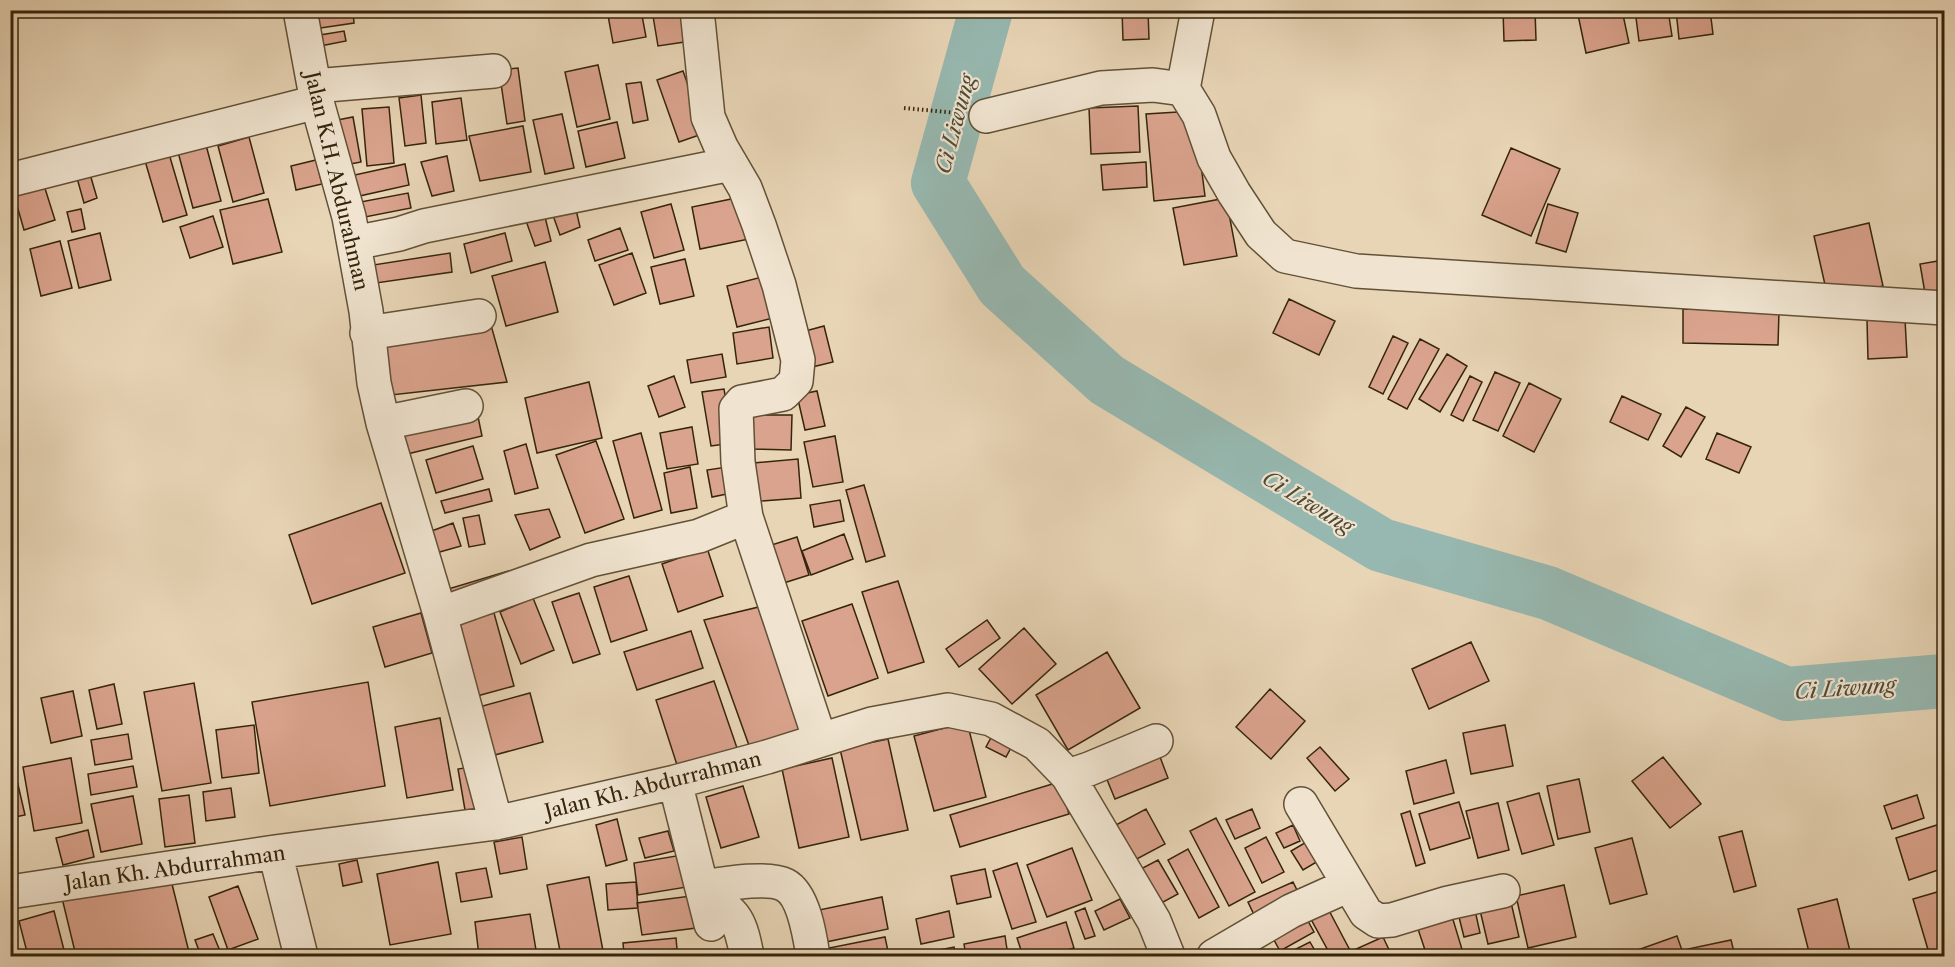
<svg xmlns="http://www.w3.org/2000/svg" width="1955" height="967" viewBox="0 0 1955 967" font-family="'Libre Caslon Text',serif">
	<style>
		.lines { fill: none; stroke-linecap: round; stroke-linejoin: round }
		.river { stroke: #97b8b0; stroke-width: 54 }
		.building { fill: #daa38d; stroke: #36250c; stroke-width: 1.5 }
		.minor-casing { stroke: #625136; stroke-width: 36 }
		.path { stroke: #36250c; stroke-width: 4; stroke-dasharray: 1.5 3; stroke-linecap: butt }
		.minor { stroke: #f0e4d0; stroke-width: 33 }
		.labels { text-anchor: middle; dominant-baseline: central; stroke-width: 4.5; stroke-linejoin: round; paint-order: stroke }
		.street-label { font-size: 20px; fill: #36250c; stroke: #f0e4d0 }
		.water-label { font-size: 21px; font-style: italic; fill: #4e4a35; stroke: #f0e4d0 }
	</style>
	<rect width="100%" height="100%" fill="#e8d5b6"/>
	<filter id="stains"><feTurbulence type="fractalNoise" baseFrequency=".00333" numOctaves="4"/><feColorMatrix values="0 0 0 0 .2 0 0 0 0 .09 0 0 0 0 .02 0 0 0 .5 -.17"/></filter>
	<radialGradient id="worn" r=".72"><stop offset=".6" stop-color="#630" stop-opacity="0"/><stop offset="1" stop-color="#630" stop-opacity=".3"/></radialGradient>
	<g class="lines">
		<path class="river" d="M986,10L938,183L1002,285L1107,380L1381,545L1548,593L1787,694L1944,681"/>
	</g>
	<path class="building" d="M311,10H353L354,23L314,29Z
		M607,10H641L646,37L613,43Z
		M1122,10H1148L1149,39L1123,40Z
		M1503,10H1535L1536,40L1504,41Z
		M1577,10H1622L1629,43L1586,53Z
		M1635,10H1668L1672,36L1639,41Z
		M1676,10H1710L1713,34L1679,39Z
		M687,11L691,41L658,46L653,16Z
		M344,31L346,41L315,47L314,36Z
		M598,65L610,119L577,127L565,72Z
		M518,68L525,121L507,124L499,70Z
		M683,71L705,133L679,142L657,80Z
		M641,82L648,120L633,123L626,84Z
		M421,95L426,143L405,146L399,98Z
		M461,98L467,140L436,144L432,102Z
		M1138,106L1140,152L1091,154L1089,108Z
		M389,107L394,163L367,166L362,109Z
		M1194,111L1205,196L1154,201L1146,114Z
		M562,114L574,168L545,174L533,120Z
		M353,117L361,162L340,166L332,121Z
		M617,122L625,158L586,167L578,131Z
		M523,126L531,172L480,181L469,136Z
		M249,137L264,193L233,202L218,146Z
		M206,145L221,201L193,208L178,152Z
		M167,147L187,215L163,222L143,154Z
		M1511,148L1560,169L1531,236L1482,215Z
		M447,156L454,191L432,196L421,162Z
		M316,160L322,184L296,190L291,166Z
		M1146,162L1147,187L1103,190L1101,165Z
		M405,164L409,185L355,197L350,176Z
		M90,174L97,198L84,203L77,178Z
		M42,179L55,220L24,230L12,188Z
		M1940,179H1944V209Z
		M408,193L411,208L360,218L355,203Z
		M746,196L754,238L700,249L692,207Z
		M1226,198L1237,256L1184,265L1173,208Z
		M268,199L282,252L233,264L220,210Z
		M574,201L580,227L560,235L550,207Z
		M671,204L684,250L654,258L641,212Z
		M1548,204L1578,213L1566,252L1536,243Z
		M81,209L85,229L72,232L67,212Z
		M544,213L551,241L535,246L525,218Z
		M213,216L223,247L190,258L180,227Z
		M1869,223L1883,286L1828,298L1814,236Z
		M620,228L628,250L595,261L588,240Z
		M100,233L111,280L79,288L68,241Z
		M505,233L512,261L471,273L464,244Z
		M60,241L72,288L41,296L30,249Z
		M450,253L452,272L376,283L373,265Z
		M632,253L646,293L614,305L599,265Z
		M10,256L16,281L10,282Z
		M685,259L694,296L660,304L651,267Z
		M1944,260V295L1926,299L1920,264Z
		M545,262L558,312L506,326L492,276Z
		M770,275L781,316L737,327L727,286Z
		M1289,299L1335,321L1319,355L1273,333Z
		M1683,309L1779,311L1778,345L1683,343Z
		M489,318L507,382L391,395L380,340Z
		M1905,319L1907,357L1868,359L1867,320Z
		M824,326L833,362L808,368L798,333Z
		M769,327L773,358L737,364L733,333Z
		M1393,336L1408,343L1383,394L1369,387Z
		M1420,339L1439,349L1407,409L1388,399Z
		M722,354L726,377L691,383L687,360Z
		M1447,354L1467,366L1440,412L1419,399Z
		M1495,372L1520,383L1498,431L1473,420Z
		M674,376L685,407L659,417L648,386Z
		M1470,376L1482,382L1463,421L1451,415Z
		M589,382L602,438L537,453L525,398Z
		M1529,383L1561,399L1534,452L1503,436Z
		M724,389L733,443L711,446L702,392Z
		M817,391L825,426L805,430L797,395Z
		M1622,396L1661,414L1648,440L1610,422Z
		M476,407L482,436L407,454L400,426Z
		M1686,407L1705,417L1681,457L1663,446Z
		M749,415H792L791,450L748,449Z
		M692,427L698,464L667,469L660,433Z
		M641,433L662,510L634,518L613,441Z
		M1717,433L1751,447L1739,473L1706,459Z
		M835,436L843,482L813,487L804,442Z
		M596,441L624,519L585,533L556,455Z
		M526,444L538,488L515,494L504,451Z
		M473,446L483,479L436,493L426,460Z
		M798,459L801,498L747,502L743,464Z
		M733,466L737,492L712,497L707,470Z
		M690,467L697,508L671,513L664,473Z
		M864,485L885,556L866,562L846,490Z
		M489,489L492,501L445,513L441,501Z
		M840,500L844,521L814,527L810,505Z
		M381,503L405,573L312,604L289,535Z
		M549,509L560,537L530,550L515,515Z
		M479,515L485,544L469,547L463,518Z
		M453,523L461,546L436,553L429,532Z
		M844,534L853,559L811,575L802,551Z
		M797,537L809,575L771,587L759,549Z
		M707,548L723,596L678,612L662,564Z
		M508,571L518,584L450,606L445,590Z
		M629,576L647,630L611,642L594,587Z
		M898,581L924,662L888,673L862,592Z
		M579,593L600,654L573,663L552,602Z
		M533,598L554,650L521,664L500,612Z
		M852,604L878,678L828,696L802,621Z
		M763,606L807,730L751,751L704,620Z
		M421,613L432,653L385,667L373,627Z
		M494,613L514,686L477,696L457,623Z
		M987,620L1000,638L959,667L946,649Z
		M1024,628L1056,664L1012,704L979,669Z
		M691,631L703,668L637,690L624,652Z
		M1471,642L1489,681L1429,709L1412,669Z
		M1107,652L1140,708L1068,750L1036,695Z
		M714,681L737,748L678,768L656,700Z
		M368,682L385,786L270,806L252,702Z
		M194,683L211,783L162,791L144,692Z
		M114,684L122,724L97,729L89,690Z
		M1270,689L1305,721L1271,759L1236,727Z
		M73,691L82,736L51,743L41,698Z
		M530,693L543,742L491,756L479,707Z
		M440,718L453,790L407,798L395,727Z
		M967,722L986,797L934,811L914,736Z
		M254,725L259,773L222,778L216,730Z
		M1505,725L1513,766L1471,774L1463,733Z
		M128,734L132,759L95,765L91,740Z
		M993,734L1013,744L1006,757L986,747Z
		M888,739L908,830L861,840L840,749Z
		M1320,747L1349,779L1335,791L1307,758Z
		M1157,749L1168,778L1115,799L1103,770Z
		M1663,757L1701,804L1670,828L1632,781Z
		M71,758L82,823L34,831L23,767Z
		M832,758L849,837L799,848L782,769Z
		M1446,760L1454,793L1414,804L1406,771Z
		M10,763H13L25,815L10,818Z
		M133,766L137,787L91,795L88,774Z
		M476,766L483,814L466,816L458,769Z
		M1579,779L1590,832L1558,839L1547,786Z
		M1059,782L1069,814L960,847L950,815Z
		M743,786L759,837L721,848L706,797Z
		M231,788L235,817L206,821L203,792Z
		M1539,793L1554,845L1522,854L1507,802Z
		M189,795L195,843L165,847L159,799Z
		M1917,795L1924,818L1892,829L1884,806Z
		M133,796L142,844L101,852L91,804Z
		M1459,802L1470,838L1430,850L1419,814Z
		M1498,803L1509,850L1478,858L1466,811Z
		M1146,809L1165,844L1133,861L1114,826Z
		M1252,809L1260,828L1235,839L1226,820Z
		M1410,811L1425,863L1416,866L1401,814Z
		M1216,818L1255,892L1229,906L1190,831Z
		M617,819L627,860L606,866L596,825Z
		M1940,824L1944,839V868L1909,880L1896,838Z
		M1293,825L1300,841L1284,848L1276,833Z
		M88,830L94,857L63,865L56,838Z
		M668,831L674,851L645,858L639,838Z
		M1742,831L1756,886L1734,892L1719,837Z
		M522,837L527,869L500,874L494,842Z
		M1266,837L1284,872L1262,883L1245,848Z
		M1632,838L1647,894L1610,904L1595,848Z
		M1308,841L1320,860L1303,870L1291,851Z
		M1072,848L1092,900L1047,917L1027,865Z
		M1188,849L1219,907L1199,918L1168,860Z
		M682,855L687,887L638,895L634,863Z
		M357,860L362,882L343,886L339,864Z
		M1158,860L1178,894L1154,907L1135,872Z
		M438,862L451,934L390,945L377,874Z
		M1017,863L1036,922L1012,929L993,871Z
		M486,868L492,897L461,902L456,873Z
		M985,869L991,897L957,904L951,876Z
		M169,872L190,956H76L62,898Z
		M589,877L604,956H561L547,885Z
		M636,882L638,908L608,910L606,884Z
		M1293,882L1302,900L1257,921L1248,902Z
		M1564,885L1576,937L1528,948L1516,896Z
		M238,886L258,939L228,950L209,897Z
		M1944,890V949L1929,953L1913,899Z
		M691,896L696,928L642,935L637,903Z
		M882,897L888,929L826,942L819,910Z
		M1510,898L1519,937L1488,944L1479,906Z
		M1120,899L1130,918L1104,930L1095,911Z
		M1837,899L1851,955L1810,956L1798,909Z
		M1324,901L1353,956H1331L1306,910Z
		M1473,901L1480,933L1464,937L1456,905Z
		M1448,903L1464,956H1427L1413,914Z
		M1085,908L1095,936L1085,939L1075,912Z
		M54,911L64,950L41,956H28L19,921Z
		M949,911L954,937L921,944L916,919Z
		M1303,912L1314,932L1280,951L1269,931Z
		M530,914L537,956H479L475,922Z
		M1066,922L1074,948L1049,956H1023L1017,938Z
		M213,934L222,956H201L195,940Z
		M1005,936L1008,956H966L964,944Z
		M1677,936L1684,956H1633L1632,952Z
		M885,937L889,956H831L829,948Z
		M1383,937L1392,956H1360L1356,949Z
		M676,938L677,949L624,954L623,943Z
		M1731,940L1735,956H1690L1688,949Z
		M1310,942L1318,956H1287L1286,954Z
		M954,947L956,956H923V953Z
		M1100,950L1103,956H1085Z"/>
	<g class="lines">
		<defs>
			<path id="minor" d="M300,10L317,102L349,217L366,311L374,383L383,423L440,614L496,823
				M697,10L708,117L721,147L745,188L759,225L779,285L798,360L796,381L783,394L742,402L736,409L738,462L746,517L820,740
				M1198,10L1183,89L1199,115L1214,158L1234,193L1261,234L1285,256L1356,271L1944,308
				M314,86L494,71
				M986,116L1101,88L1153,85L1183,89
				M10,180L317,102
				M354,243L399,234L424,226L731,164
				M367,333L479,316
				M383,423L466,406
				M440,614L591,560L699,536L746,517
				M1068,776L1089,769L1156,741
				M675,782L711,924
				M1301,804L1366,913L1378,921L1392,920L1448,903L1503,891
				M275,852L301,956
				M703,887C722,884 768,876 785,885C804,895 810,937 813,956
				M10,892L275,852L496,823L675,782L767,757L872,724L948,710L991,719L1037,744L1068,776L1154,921L1168,956
				M706,903C738,905 742,931 747,956
				M1214,956L1291,911L1349,885"/>
		</defs>
		<use href="#minor" class="minor-casing"/>
		<path class="path" d="M904,108L957,113"/>
		<use href="#minor" class="minor"/>
	</g>
	<g class="labels">
		<g class="street-label">
			<text transform="translate(337 181) rotate(77)">Jalan K.H. Abdurahman</text>
			<text transform="translate(653 785) rotate(-14)">Jalan Kh. Abdurrahman</text>
			<text transform="translate(175 868) rotate(-8)">Jalan Kh. Abdurrahman</text>
		</g>
		<g class="water-label">
			<text transform="translate(955 124) rotate(-75)">Ci Liwung</text>
			<text transform="translate(1308 502) rotate(31)">Ci Liwung</text>
			<text transform="translate(1845 688) rotate(-4)">Ci Liwung</text>
		</g>
	</g>
	<rect width="1955" height="967" fill="none" stroke="#e8d5b6" stroke-width="36"/>
	<rect x="12" y="12" width="1931" height="943" fill="none" stroke="#36250c" stroke-width="3"/>
	<rect x="18" y="18" width="1919" height="931" fill="none" stroke="#36250c" stroke-width="1.5"/>
	<rect width="100%" height="100%" filter="url(#stains)"/>
	<rect width="100%" height="100%" fill="url(#worn)"/>
</svg>
